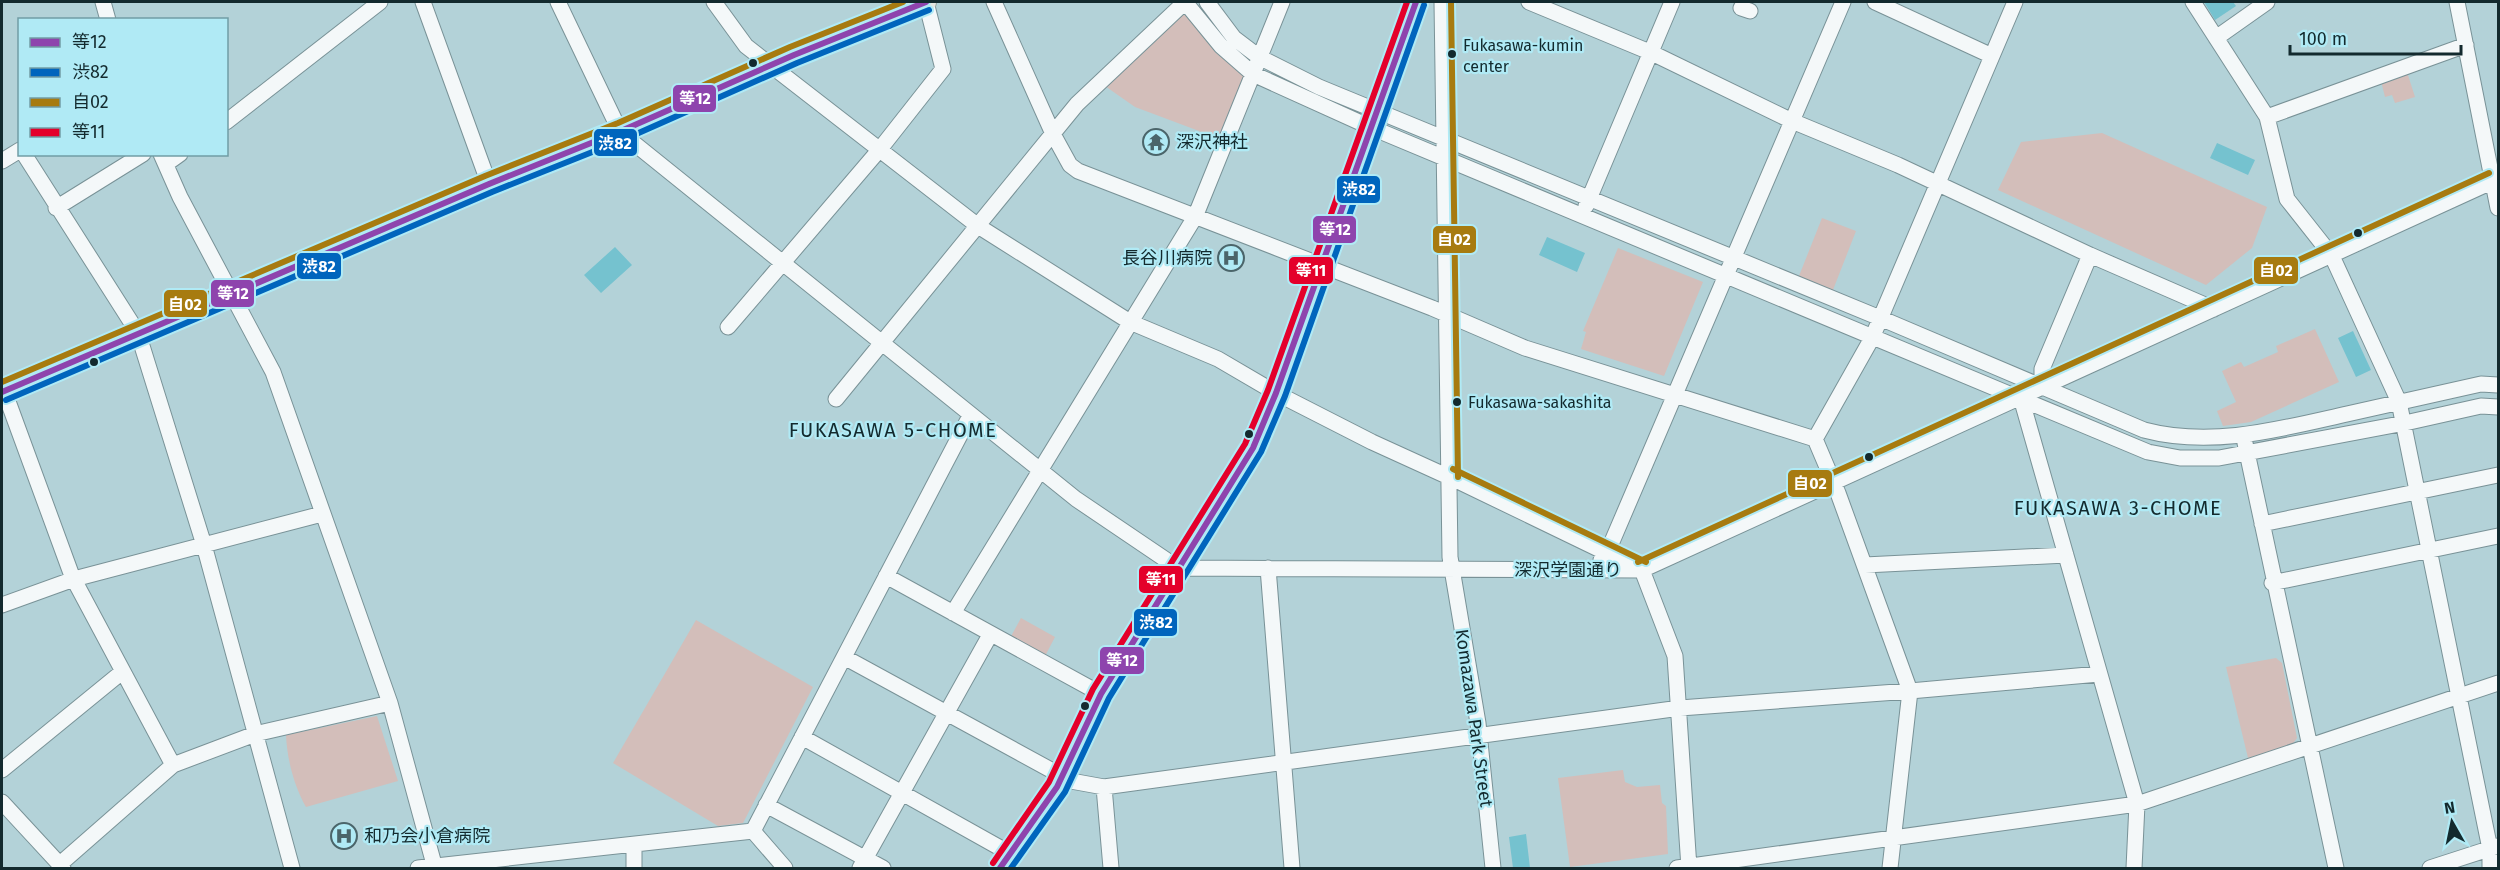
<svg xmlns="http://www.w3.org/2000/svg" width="2500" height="870" viewBox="0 0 2500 870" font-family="'Fira Sans','Noto Sans JP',sans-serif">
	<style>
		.green { fill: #d3beba }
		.water { fill: #75c2cf }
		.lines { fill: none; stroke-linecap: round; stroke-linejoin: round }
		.minor-casing { stroke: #799297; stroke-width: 17 }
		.major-casing { stroke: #98a39d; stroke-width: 22 }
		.minor { stroke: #f4f8f9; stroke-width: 15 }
		.major { stroke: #e5e7e2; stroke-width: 20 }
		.bus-1-casing { stroke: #b0eaf5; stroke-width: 10 }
		.bus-2-casing { stroke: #b0eaf5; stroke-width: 10 }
		.bus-3-casing { stroke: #b0eaf5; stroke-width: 10 }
		.bus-4-casing { stroke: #b0eaf5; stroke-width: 10 }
		.bus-1 { stroke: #8e44ad; stroke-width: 6 }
		.bus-2 { stroke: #0065bd; stroke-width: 6 }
		.bus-3 { stroke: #a77b10; stroke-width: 6 }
		.bus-4 { stroke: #e4002b; stroke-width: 6 }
		.bus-dot { fill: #132a2e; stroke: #b0eaf5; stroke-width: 2 }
		.labels { text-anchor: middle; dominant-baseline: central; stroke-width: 4.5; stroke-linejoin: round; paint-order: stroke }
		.bus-label { font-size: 16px; fill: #132a2e; stroke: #b0eaf5; text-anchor: start }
		.poi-label { font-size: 18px; fill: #132a2e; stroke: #b0eaf5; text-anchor: start }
		.street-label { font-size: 18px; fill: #132a2e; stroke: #b0eaf5 }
		.neighbourhood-label { font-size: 20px; letter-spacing: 1.5px; fill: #132a2e; stroke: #b0eaf5 }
		.line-badge { stroke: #b0eaf5; stroke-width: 2 }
		.badge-label { font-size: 16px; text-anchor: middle; font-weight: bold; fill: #fff }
	</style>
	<rect width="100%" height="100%" fill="#b3d2d8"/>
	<path class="green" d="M1182,11L1245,77L1223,140L1135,107L1105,86Z
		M2407,72L2415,97L2395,103L2392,95L2385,97L2381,81Z
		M2102,133L2267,207L2252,248L2206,285L1998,190L2021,142Z
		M1822,218L1856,231L1831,295L1797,281Z
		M1618,248L1703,282L1664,376L1581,349L1586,332L1583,331Z
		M2315,329L2339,382L2251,422L2223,426L2217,411L2236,402L2222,371L2241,362L2244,367L2278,352L2276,346Z
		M1021,618L1055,637L1043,660L1009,640Z
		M696,620L813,687L743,823L718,826L613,763Z
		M2276,658L2282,663L2297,738L2292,745L2248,758L2226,667Z
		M377,716L398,781L306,807C294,786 287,759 286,735Z
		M1623,770L1625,782L1637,787L1660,785L1662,803L1666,806L1668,854L1570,867L1558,778Z"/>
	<path class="water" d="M2204,2H2233L2236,6L2215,20Z
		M2217,143L2255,160L2248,175L2210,158Z
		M1547,237L1585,253L1577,272L1539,255Z
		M615,247L632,265L601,293L584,275Z
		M2353,331L2371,370L2356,377L2338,338Z
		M1526,834L1530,868H1513L1509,837Z"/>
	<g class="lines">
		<defs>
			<path id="minor" d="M103,2L108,20
				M423,2L489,184
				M558,2L615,121L630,140L1076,499L1178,568L1642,570L2498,179
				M714,2L746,46L978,226L1130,322L1218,359L1276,393L1372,442L1462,483L1642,570L1675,656L1689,868
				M994,2L1053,134L1070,165L1078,171L1432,308L1525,348L1815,439L1838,493L1910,691L1890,868
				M1185,2L1221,46L1253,74L1370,127L2148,452L2180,458H2219L2405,423L2481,406L2498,407
				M1207,2L1234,38L1259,57L1319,87L1880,318L2144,430C2212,448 2280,429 2347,414C2392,404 2437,394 2481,384L2498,385
				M1442,2L1450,557L1478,723L1493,868
				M1529,2L1652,53L1792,121L1898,165L2090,255L2214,309
				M1875,2L1992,56
				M2193,2L2267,117L2287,199L2332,256L2399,402L2490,849V868
				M2457,2L2498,208
				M1741,8L1750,11
				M2216,38L2267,2
				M2267,117L2466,45
				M226,122L380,2
				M24,154L138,333L204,545L292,868
				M161,154L180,197L273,372L390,703L435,868
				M2,161L20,150
				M166,164L180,154
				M1586,206L1672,2
				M56,208L143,154
				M728,327L880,149L943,69L926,2
				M2,385L72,576L173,765
				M2042,388V369L2090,255
				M2021,398L2137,804L2134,868
				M836,399L1077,104L1185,2
				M1815,439L1872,338L2015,2
				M2245,443L2336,868
				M2262,524L2498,475
				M1601,560L1611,544L1843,2
				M1865,565L2066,555
				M1268,568L1292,868
				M886,576L1101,694
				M2272,583L2498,536
				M2,605L74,579L322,514
				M953,613L1195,217L1282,2
				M844,657L1071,781L1104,787L1680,708L1910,691L2099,674
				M802,737L1011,854
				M2,770L122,672
				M1104,787L1111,868
				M2,802L63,868
				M766,805L883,868
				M753,831L970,416
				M753,831L785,868
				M59,865L173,765L255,734L390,703
				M418,868L753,831
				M634,868V845
				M860,868L990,635
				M1000,868L1057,787L1101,694L1253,448L1276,393L1320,265L1416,2
				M1677,868L2137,804L2498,683
				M2430,868L2498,846"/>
			<path id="major" d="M2,392L489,184L621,131L794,55L926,2"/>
		</defs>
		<use href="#minor" class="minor-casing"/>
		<use href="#major" class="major-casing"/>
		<use href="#minor" class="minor"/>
		<use href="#major" class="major"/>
		<defs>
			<path id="bus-1" d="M2,392L489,184L621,131L794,55L926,2
				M1000,868L1057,787L1101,694L1253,448L1276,393L1416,2"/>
			<path id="bus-2" d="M6,400L492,192L625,139L797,63L929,10
				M1011,868L1065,792L1109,698L1261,452L1285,396L1424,5"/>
			<path id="bus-3" d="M1451,2L1458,477
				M2,382L485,176L618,123L790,47L903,2
				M1453,469L1646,562
				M1638,562L2489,173"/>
			<path id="bus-4" d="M993,863L1049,782L1093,689L1245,444L1268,390L1407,2"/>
		</defs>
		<use href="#bus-1" class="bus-1-casing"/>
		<use href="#bus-2" class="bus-2-casing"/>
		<use href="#bus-3" class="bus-3-casing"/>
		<use href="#bus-4" class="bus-4-casing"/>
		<use href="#bus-1" class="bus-1"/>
		<use href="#bus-2" class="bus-2"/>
		<use href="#bus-3" class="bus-3"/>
		<use href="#bus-4" class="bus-4"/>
	</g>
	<defs>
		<symbol id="temple-ring" viewBox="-11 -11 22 22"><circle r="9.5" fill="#b0eaf5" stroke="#4b656a" stroke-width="1.5"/><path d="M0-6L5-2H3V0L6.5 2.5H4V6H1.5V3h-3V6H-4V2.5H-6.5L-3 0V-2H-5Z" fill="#4b656a"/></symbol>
		<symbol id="hospital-ring" viewBox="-11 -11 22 22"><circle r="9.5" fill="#b0eaf5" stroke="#4b656a" stroke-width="1.5"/><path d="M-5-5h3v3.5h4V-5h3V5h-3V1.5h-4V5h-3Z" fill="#4b656a"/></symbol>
	</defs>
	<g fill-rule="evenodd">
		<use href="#temple-ring" x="1141" y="127" width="30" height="30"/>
		<use href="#hospital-ring" x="1216" y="243" width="30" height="30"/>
		<use href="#hospital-ring" x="329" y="821" width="30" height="30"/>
	</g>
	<g class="bus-dot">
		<circle cx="1452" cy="54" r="5"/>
		<circle cx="753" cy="63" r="5"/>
		<circle cx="2358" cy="233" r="5"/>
		<circle cx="94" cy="362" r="5"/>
		<circle cx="1457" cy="402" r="5"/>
		<circle cx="1249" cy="434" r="5"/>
		<circle cx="1869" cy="457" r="5"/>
		<circle cx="1085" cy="706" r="5"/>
	</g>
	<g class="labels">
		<g class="bus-label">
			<text x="1463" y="45">Fukasawa-kumin<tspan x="1463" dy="21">center</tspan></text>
			<text x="1468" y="402">Fukasawa-sakashita</text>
		</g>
		<g class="poi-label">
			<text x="1176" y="142">深沢神社</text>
			<text x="1212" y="258" text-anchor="end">長谷川病院</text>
			<text x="364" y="836">和乃会小倉病院</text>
		</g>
		<g class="street-label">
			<text x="1568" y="570">深沢学園通り</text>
			<text transform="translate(1474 718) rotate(82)">Komazawa Park Street</text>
		</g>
		<g class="neighbourhood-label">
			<text x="893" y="430">FUKASAWA 5-CHOME</text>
			<text x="2118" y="508">FUKASAWA 3-CHOME</text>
		</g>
	</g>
	<g class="line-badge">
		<rect x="672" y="84" width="45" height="29" rx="6" fill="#8e44ad"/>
		<rect x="593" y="128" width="45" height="29" rx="6" fill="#0065bd"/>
		<rect x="1336" y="175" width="45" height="29" rx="6" fill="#0065bd"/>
		<rect x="1312" y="215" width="45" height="29" rx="6" fill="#8e44ad"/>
		<rect x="1432" y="225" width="45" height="29" rx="6" fill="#a77b10"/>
		<rect x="296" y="252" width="46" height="28" rx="6" fill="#0065bd"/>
		<rect x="2253" y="256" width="46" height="29" rx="6" fill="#a77b10"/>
		<rect x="1288" y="256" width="46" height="29" rx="6" fill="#e4002b"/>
		<rect x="210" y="279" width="45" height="29" rx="6" fill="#8e44ad"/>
		<rect x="163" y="289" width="45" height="29" rx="6" fill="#a77b10"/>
		<rect x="1787" y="469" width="46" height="29" rx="6" fill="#a77b10"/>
		<rect x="1138" y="565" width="46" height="29" rx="6" fill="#e4002b"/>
		<rect x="1133" y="608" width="45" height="29" rx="6" fill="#0065bd"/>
		<rect x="1099" y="646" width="46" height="29" rx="6" fill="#8e44ad"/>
	</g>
	<g class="badge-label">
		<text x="695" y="104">等12</text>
		<text x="615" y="149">渋82</text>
		<text x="1359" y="195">渋82</text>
		<text x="1335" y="235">等12</text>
		<text x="1454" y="245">自02</text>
		<text x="319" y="272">渋82</text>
		<text x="2276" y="276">自02</text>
		<text x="1311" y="276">等11</text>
		<text x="233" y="299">等12</text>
		<text x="185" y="310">自02</text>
		<text x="1810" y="489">自02</text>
		<text x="1161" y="585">等11</text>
		<text x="1156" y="628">渋82</text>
		<text x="1122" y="666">等12</text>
	</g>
	<rect width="2500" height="870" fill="none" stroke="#132a2e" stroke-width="6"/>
	<rect x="18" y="18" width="210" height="138" fill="#b0eaf5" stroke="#719da5" stroke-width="1.5"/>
	<rect x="30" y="38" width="30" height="9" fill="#8e44ad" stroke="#719da5" stroke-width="1.5"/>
	<text x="72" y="48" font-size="18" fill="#132a2e">等12</text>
	<rect x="30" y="68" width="30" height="9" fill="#0065bd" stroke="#719da5" stroke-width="1.5"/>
	<text x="72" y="78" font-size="18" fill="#132a2e">渋82</text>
	<rect x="30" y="98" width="30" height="9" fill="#a77b10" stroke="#719da5" stroke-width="1.5"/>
	<text x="72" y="108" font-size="18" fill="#132a2e">自02</text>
	<rect x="30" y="128" width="30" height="9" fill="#e4002b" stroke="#719da5" stroke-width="1.5"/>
	<text x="72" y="138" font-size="18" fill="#132a2e">等11</text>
	<g transform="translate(2452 822) rotate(351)" stroke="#b0eaf5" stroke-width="4.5" paint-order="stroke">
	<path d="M0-4.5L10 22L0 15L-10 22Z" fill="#132a2e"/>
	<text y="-9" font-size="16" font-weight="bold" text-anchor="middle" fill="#132a2e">N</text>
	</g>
	<path d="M2290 45v9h171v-9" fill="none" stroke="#132a2e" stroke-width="3"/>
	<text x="2299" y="45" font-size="18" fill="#132a2e" stroke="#b0eaf5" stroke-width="4.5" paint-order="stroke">100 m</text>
</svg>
